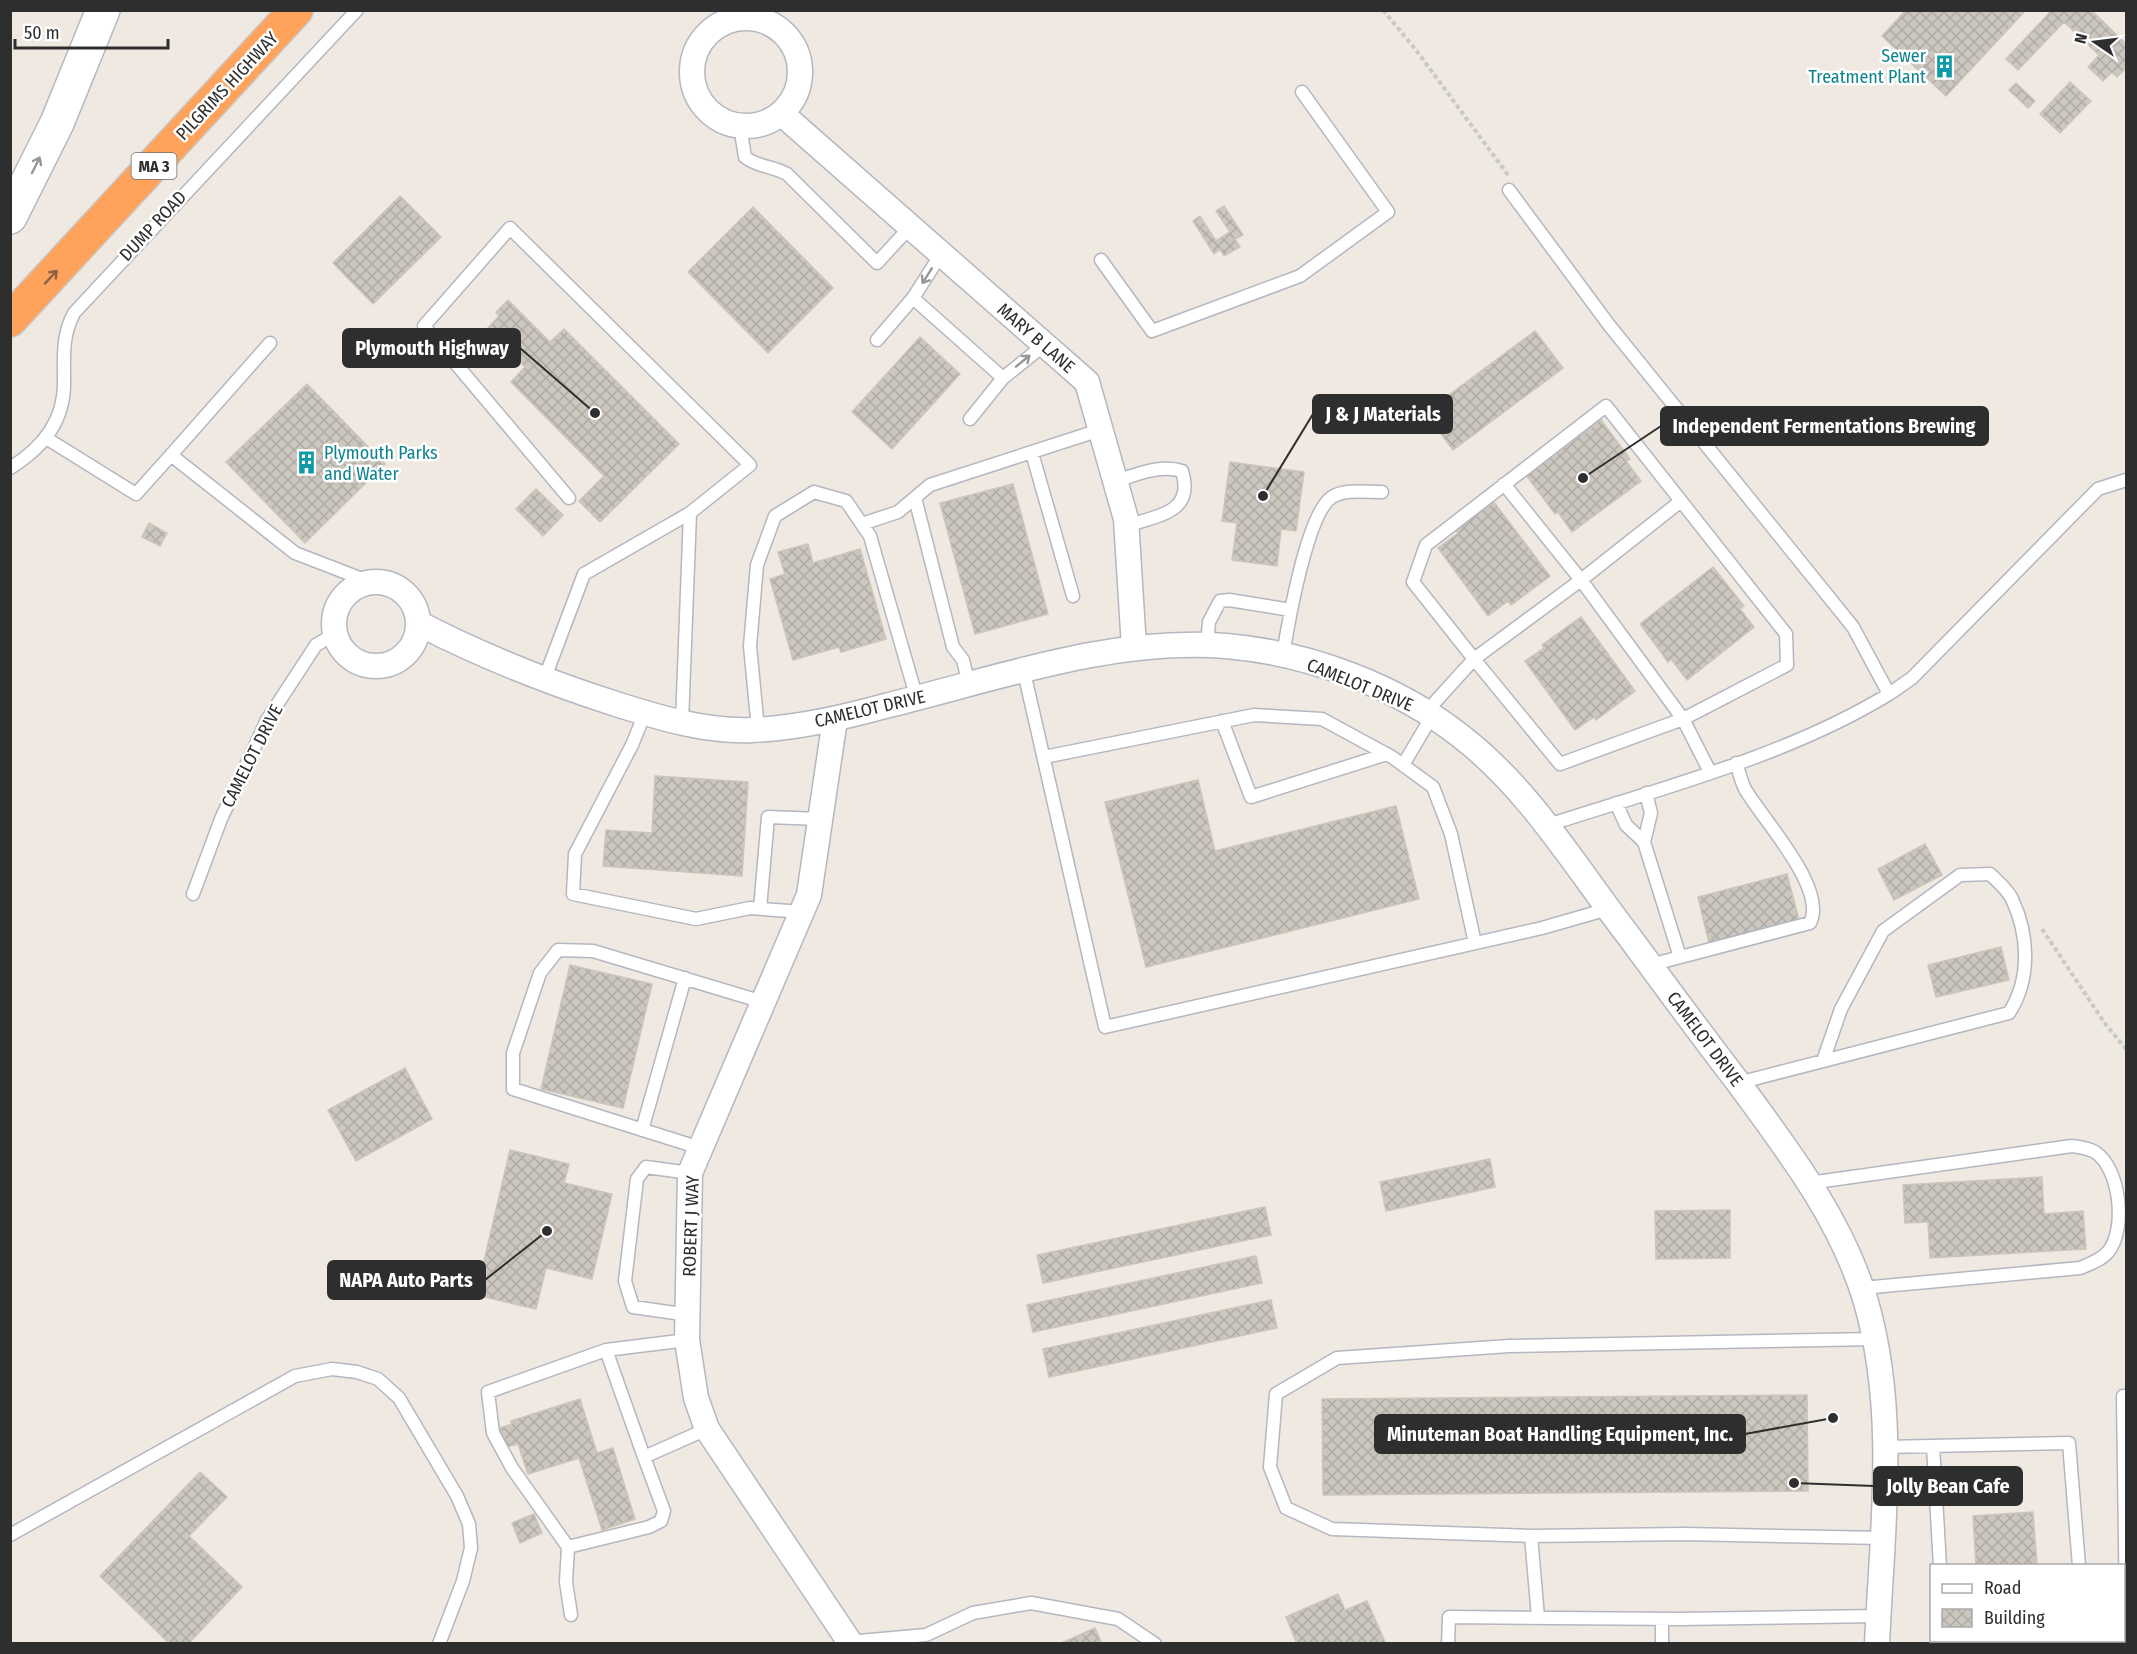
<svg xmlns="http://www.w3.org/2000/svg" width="2137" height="1654" viewBox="0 0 2137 1654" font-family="'Fira Sans Condensed',sans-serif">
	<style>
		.building { fill: url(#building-cross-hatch); stroke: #cbc5ba; stroke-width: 1.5 }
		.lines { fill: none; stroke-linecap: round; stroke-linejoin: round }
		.lane-casing { stroke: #b4b7c1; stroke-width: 15 }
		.street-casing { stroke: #b4b7c1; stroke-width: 27 }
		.secondary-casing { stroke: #b4b7c1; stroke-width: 36 }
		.highway-casing { stroke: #c9c9c9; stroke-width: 36 }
		.path { stroke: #c9c9c9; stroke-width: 4; stroke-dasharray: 4.5 3; stroke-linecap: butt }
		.lane { stroke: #fff; stroke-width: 12 }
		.street { stroke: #fff; stroke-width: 24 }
		.secondary { stroke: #fff; stroke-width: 33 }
		.highway { stroke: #ffa35c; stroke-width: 33 }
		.oneway { stroke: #969696 }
		.oneway2 { stroke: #8c6343 }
		.labels { text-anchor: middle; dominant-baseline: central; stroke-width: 5; stroke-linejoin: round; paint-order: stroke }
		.shield { fill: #fff; stroke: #6d6d6d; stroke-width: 1.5 }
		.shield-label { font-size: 16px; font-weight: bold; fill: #2e2e2e }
		.culture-label { font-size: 18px; fill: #0d838f; stroke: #fff; text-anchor: end }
		.street-label { font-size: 18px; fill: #2e2e2e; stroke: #fff }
		.leader { fill: none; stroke: #2e2e2e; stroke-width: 2 }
		.callout-dot { fill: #2e2e2e; stroke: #fff; stroke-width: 2 }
		.callout { fill: #2e2e2e; stroke: #2e2e2e; stroke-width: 2 }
		.callout-label { font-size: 20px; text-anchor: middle; font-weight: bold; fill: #fff }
	</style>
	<defs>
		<pattern id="building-cross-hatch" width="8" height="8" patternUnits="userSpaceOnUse" patternTransform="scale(1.5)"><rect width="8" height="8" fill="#cbc7bf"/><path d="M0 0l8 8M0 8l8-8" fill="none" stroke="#afaba4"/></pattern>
	</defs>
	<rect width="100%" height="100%" fill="#efe9e1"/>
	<path class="building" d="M1906,10H2026L1946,96L1882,36Z
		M2052,10H2091L2126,44V68L2117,77L2112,72L2103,81L2088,67L2099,55L2064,22L2018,70L2006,59Z
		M2070,82L2091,101L2060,133L2040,114Z
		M2016,83L2035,101L2028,108L2009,90Z
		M400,196L441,237L373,304L333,263Z
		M1224,206L1243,235L1235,239L1240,247L1224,256L1220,249L1214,254L1193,221L1200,216L1216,241L1230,232L1216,211Z
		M753,207L833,288L768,353L688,272Z
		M508,300L550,342L564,329L679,444L600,522L579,501L604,476L511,382L525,367L487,329L499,316L496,312Z
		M1535,331L1563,368L1453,450L1425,413Z
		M920,337L960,374L892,449L852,412Z
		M307,384L385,464L305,543L226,462Z
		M1601,420L1630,459L1626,461L1641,481L1572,532L1558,512L1555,514L1526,475Z
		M1230,462L1304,472L1296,531L1281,529L1277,566L1232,560L1237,523L1222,521Z
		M1013,484L1048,614L975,634L940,503Z
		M536,489L563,515L543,536L516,509Z
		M1493,501L1550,576L1511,605L1508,601L1488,616L1438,548L1458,533L1455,529Z
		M149,523L167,533L160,546L142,537Z
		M808,544L813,563L860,549L886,639L841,652L839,647L793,660L770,579L785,574L778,552Z
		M1713,567L1744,606L1740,609L1754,627L1687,680L1671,659L1668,662L1640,624Z
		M1581,617L1635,691L1596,720L1594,717L1575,730L1525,661L1544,648L1542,645Z
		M655,776L748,782L742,876L603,866L606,830L652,833Z
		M1198,780L1215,851L1396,806L1419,899L1146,967L1105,802Z
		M1925,844L1942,875L1894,900L1878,869Z
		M1787,874L1799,920L1709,943L1698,897Z
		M2001,947L2009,980L1936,997L1928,965Z
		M570,965L652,984L623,1108L541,1089Z
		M405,1068L432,1119L356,1161L328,1110Z
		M510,1150L569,1164L564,1183L612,1194L592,1279L546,1268L536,1309L476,1295Z
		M1490,1159L1495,1187L1386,1211L1380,1182Z
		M2042,1177L2044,1214L2083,1211L2086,1249L1930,1258L1928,1222L1905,1223L1903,1185Z
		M1265,1207L1271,1235L1043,1283L1037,1255Z
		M1730,1210V1258L1656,1259L1655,1211Z
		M1256,1256L1262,1283L1033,1332L1027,1305Z
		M1271,1300L1277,1328L1049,1377L1043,1349Z
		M1807,1395L1808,1491L1323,1495L1322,1399Z
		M580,1399L597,1453L613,1448L635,1519L602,1530L579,1458L528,1474L518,1444L506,1447L500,1428L512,1424L511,1421Z
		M200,1472L227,1497L189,1536L242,1587L188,1644H170L100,1576Z
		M2033,1512L2037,1566H1976L1973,1516Z
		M534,1514L542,1533L520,1543L512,1523Z
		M1338,1594L1345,1610L1367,1601L1386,1644H1297L1286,1617Z
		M1095,1628L1102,1644H1059Z"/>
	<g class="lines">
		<defs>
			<path id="lane" d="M740,126L745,157C757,167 773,166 787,174L877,263L910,227
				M1509,190L1609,325L1853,627L1889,694C1788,756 1658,789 1545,826
				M1101,260L1152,331L1300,276L1388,212L1302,92
				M913,298L1003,378
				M877,340L913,298L941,254
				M270,343L171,455L295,553L370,582
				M970,419L1003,378L1044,345
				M46,438L136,494L171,455
				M1032,453L1073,596
				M10,468C43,448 65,420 64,381C64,355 62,336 74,313L357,10
				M1115,481C1137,475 1159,464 1182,471C1195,513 1158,515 1127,526
				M1504,484L1581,580L1683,719L1560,764L1474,659L1581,580L1681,501
				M569,498L424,326L510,228L750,465L690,513
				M915,498L953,647L963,660L969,685
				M862,524L898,512L930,485L1100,430
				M1207,645L1209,622L1220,601L1229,600L1291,610
				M1283,655C1288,624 1307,513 1332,497C1345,489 1366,492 1382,492
				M1024,672L1105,1027L1542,928L1608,909
				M544,680L584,574L690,513L682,722
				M1889,694L1912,678L2098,489L2126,480
				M1426,712L1474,659L1413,582L1426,545L1606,406L1786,634L1787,665L1683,719L1710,772
				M645,713L632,745L575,854L573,894L696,919L750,908L802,912
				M1222,721L1251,797L1387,754
				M758,729L750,646L757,565L775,516L814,492L846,501L870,536L917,699
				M1044,757L1254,715L1322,719L1392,757L1433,787L1451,834L1475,943
				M1403,765L1432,716
				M1616,803L1626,825L1644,842L1680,957
				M1644,842L1651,813L1646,793
				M193,894L221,819L267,720L316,645L335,634
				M760,909L768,817L820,819
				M1650,965L1810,923C1828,889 1763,820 1745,789C1741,781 1739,771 1736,763
				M1738,1083L2009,1013C2031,979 2029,935 2012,899C2008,890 1997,881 1990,874L1960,875L1883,931L1841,1009L1823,1061
				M642,1130L685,978
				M700,1148L513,1089V1053L540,973L558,950L593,951L763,1002
				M1809,1183L2072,1146C2080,1147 2088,1148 2095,1152C2120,1168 2127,1229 2108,1252C2101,1260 2090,1264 2080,1268L1862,1288
				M689,1315L633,1307L625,1281L637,1179L646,1167L690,1173
				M606,1350L644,1457L707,1429
				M2126,1396H2123L2126,1614
				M1933,1446L1940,1566
				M1885,1447L2069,1443L2079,1566
				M644,1457L664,1511L661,1521L649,1527L568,1547L512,1468L493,1433L488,1392L606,1350L687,1340
				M10,1535L295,1376L332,1369L357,1372L378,1379L399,1398L457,1496L469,1524L471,1548L463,1581L439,1644
				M1531,1536L1685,1534L1882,1538
				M568,1547L566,1582L571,1615
				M1538,1617L1531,1536L1332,1529L1286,1508L1270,1467L1276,1394L1337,1358L1509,1346L1876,1339
				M2086,1640V1644
				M848,1642L926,1635L973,1613L1031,1603L1118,1619L1155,1644
				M1448,1644L1449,1617L1680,1619L1878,1616
				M1662,1644V1619"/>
			<path id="street" d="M692 72a54 54 0 1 1 108 0a54 54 0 1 1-108 0Z
				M782,114L1087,382L1126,519L1134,648
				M334 624a42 42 0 1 1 84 0a42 42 0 1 1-84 0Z
				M418,623C482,656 547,682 616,704C660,718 706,732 752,730C799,728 845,717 889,705C999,678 1112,637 1226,646C1309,653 1398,686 1463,738C1530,790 1577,869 1628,935C1664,984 1700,1033 1737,1081C1787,1149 1842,1220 1866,1302C1898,1413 1882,1531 1877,1644
				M835,719L809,895L690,1173L687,1340L696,1398L707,1429L849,1641"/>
			<path id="secondary" d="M10,217L57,123L103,10"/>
			<path id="highway" d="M10,320L296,10"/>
		</defs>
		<use href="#lane" class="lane-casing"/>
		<use href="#street" class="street-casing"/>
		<use href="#secondary" class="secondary-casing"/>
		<use href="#highway" class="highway-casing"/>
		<path class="path" d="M1383,10L1416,50L1508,175
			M2042,929L2106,1025L2126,1049"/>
		<use href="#lane" class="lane"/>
		<use href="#street" class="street"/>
		<use href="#secondary" class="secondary"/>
		<use href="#highway" class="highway"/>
	</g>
	<defs><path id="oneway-shaft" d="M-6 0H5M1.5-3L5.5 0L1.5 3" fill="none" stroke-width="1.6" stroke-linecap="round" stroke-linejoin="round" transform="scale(1.5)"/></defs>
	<g class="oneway">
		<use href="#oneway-shaft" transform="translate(36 165) rotate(-64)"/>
		<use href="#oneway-shaft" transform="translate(927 276) rotate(122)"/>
		<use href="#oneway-shaft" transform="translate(1023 361) rotate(-39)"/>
	</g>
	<use class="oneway2" href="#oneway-shaft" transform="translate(51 277) rotate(-47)"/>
	<defs>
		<symbol id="building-bare" viewBox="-9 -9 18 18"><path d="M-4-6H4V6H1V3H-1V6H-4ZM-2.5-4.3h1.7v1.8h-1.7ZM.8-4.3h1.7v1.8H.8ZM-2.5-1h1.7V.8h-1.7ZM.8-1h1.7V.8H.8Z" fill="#0f9aa8" stroke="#fff" stroke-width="2.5" paint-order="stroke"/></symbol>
	</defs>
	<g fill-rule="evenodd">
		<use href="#building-bare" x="1928" y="50" width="33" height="33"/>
		<use href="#building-bare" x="290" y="446" width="33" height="33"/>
	</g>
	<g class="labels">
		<rect class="shield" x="131.5" y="153" width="45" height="26" rx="4.5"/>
		<g class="shield-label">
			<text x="154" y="166">MA 3</text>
		</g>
		<g class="culture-label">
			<text x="1926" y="56">Sewer<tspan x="1926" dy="21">Treatment Plant</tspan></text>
			<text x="324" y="453" text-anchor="start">Plymouth Parks<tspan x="324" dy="21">and Water</tspan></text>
		</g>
		<g class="street-label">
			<text transform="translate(227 86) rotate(-47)">PILGRIMS HIGHWAY</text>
			<text transform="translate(153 226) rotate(-47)">DUMP ROAD</text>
			<text transform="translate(1036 338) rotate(41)">MARY B LANE</text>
			<text transform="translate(1360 685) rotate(22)">CAMELOT DRIVE</text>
			<text transform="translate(870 709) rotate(-13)">CAMELOT DRIVE</text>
			<text transform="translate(252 756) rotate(-63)">CAMELOT DRIVE</text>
			<text transform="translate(1705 1039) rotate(53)">CAMELOT DRIVE</text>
			<text transform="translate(691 1226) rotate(-88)">ROBERT J WAY</text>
		</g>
	</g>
	<path class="leader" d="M595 413L520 348M1263 496L1313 414M1583 478L1661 426M547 1231L485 1280M1833 1418L1745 1434M1794 1483L1874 1486"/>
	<g class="callout-dot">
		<circle cx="595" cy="413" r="6"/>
		<circle cx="1263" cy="496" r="6"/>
		<circle cx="1583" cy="478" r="6"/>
		<circle cx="547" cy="1231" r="6"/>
		<circle cx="1833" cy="1418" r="6"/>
		<circle cx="1794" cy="1483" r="6"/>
	</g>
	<g class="callout">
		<rect x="343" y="329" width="177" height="38" rx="6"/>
		<rect x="1313" y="395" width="139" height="38" rx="6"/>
		<rect x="1661" y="407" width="327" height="38" rx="6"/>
		<rect x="328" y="1261" width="157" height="38" rx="6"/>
		<rect x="1375" y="1415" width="370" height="38" rx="6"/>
		<rect x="1874" y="1467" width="148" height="38" rx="6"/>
	</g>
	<g class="callout-label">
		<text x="432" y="355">Plymouth Highway</text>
		<text x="1383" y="421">J &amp; J Materials</text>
		<text x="1824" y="433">Independent Fermentations Brewing</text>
		<text x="406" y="1287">NAPA Auto Parts</text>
		<text x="1560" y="1441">Minuteman Boat Handling Equipment, Inc.</text>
		<text x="1948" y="1493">Jolly Bean Cafe</text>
	</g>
	<rect width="2137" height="1654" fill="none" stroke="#2e2e2e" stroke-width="24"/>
	<rect x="1930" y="1564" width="195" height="78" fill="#ffffff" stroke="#ababab" stroke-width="1.5"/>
	<rect x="1942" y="1584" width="30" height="9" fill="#ffffff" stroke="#ababab" stroke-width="1.5"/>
	<text x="1984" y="1594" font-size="18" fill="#2e2e2e">Road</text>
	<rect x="1942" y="1609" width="30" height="18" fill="url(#building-cross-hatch)" stroke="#ababab" stroke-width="1.5"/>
	<text x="1984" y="1624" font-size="18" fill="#2e2e2e">Building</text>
	<g transform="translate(2095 42) rotate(284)" stroke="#ffffff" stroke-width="4.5" paint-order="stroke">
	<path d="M0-4.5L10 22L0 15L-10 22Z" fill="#2e2e2e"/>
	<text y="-9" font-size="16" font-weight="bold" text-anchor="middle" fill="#2e2e2e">N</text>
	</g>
	<path d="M15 39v9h153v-9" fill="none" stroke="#2e2e2e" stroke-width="3"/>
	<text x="24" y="39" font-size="18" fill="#2e2e2e" stroke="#ffffff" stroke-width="4.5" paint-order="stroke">50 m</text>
</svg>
